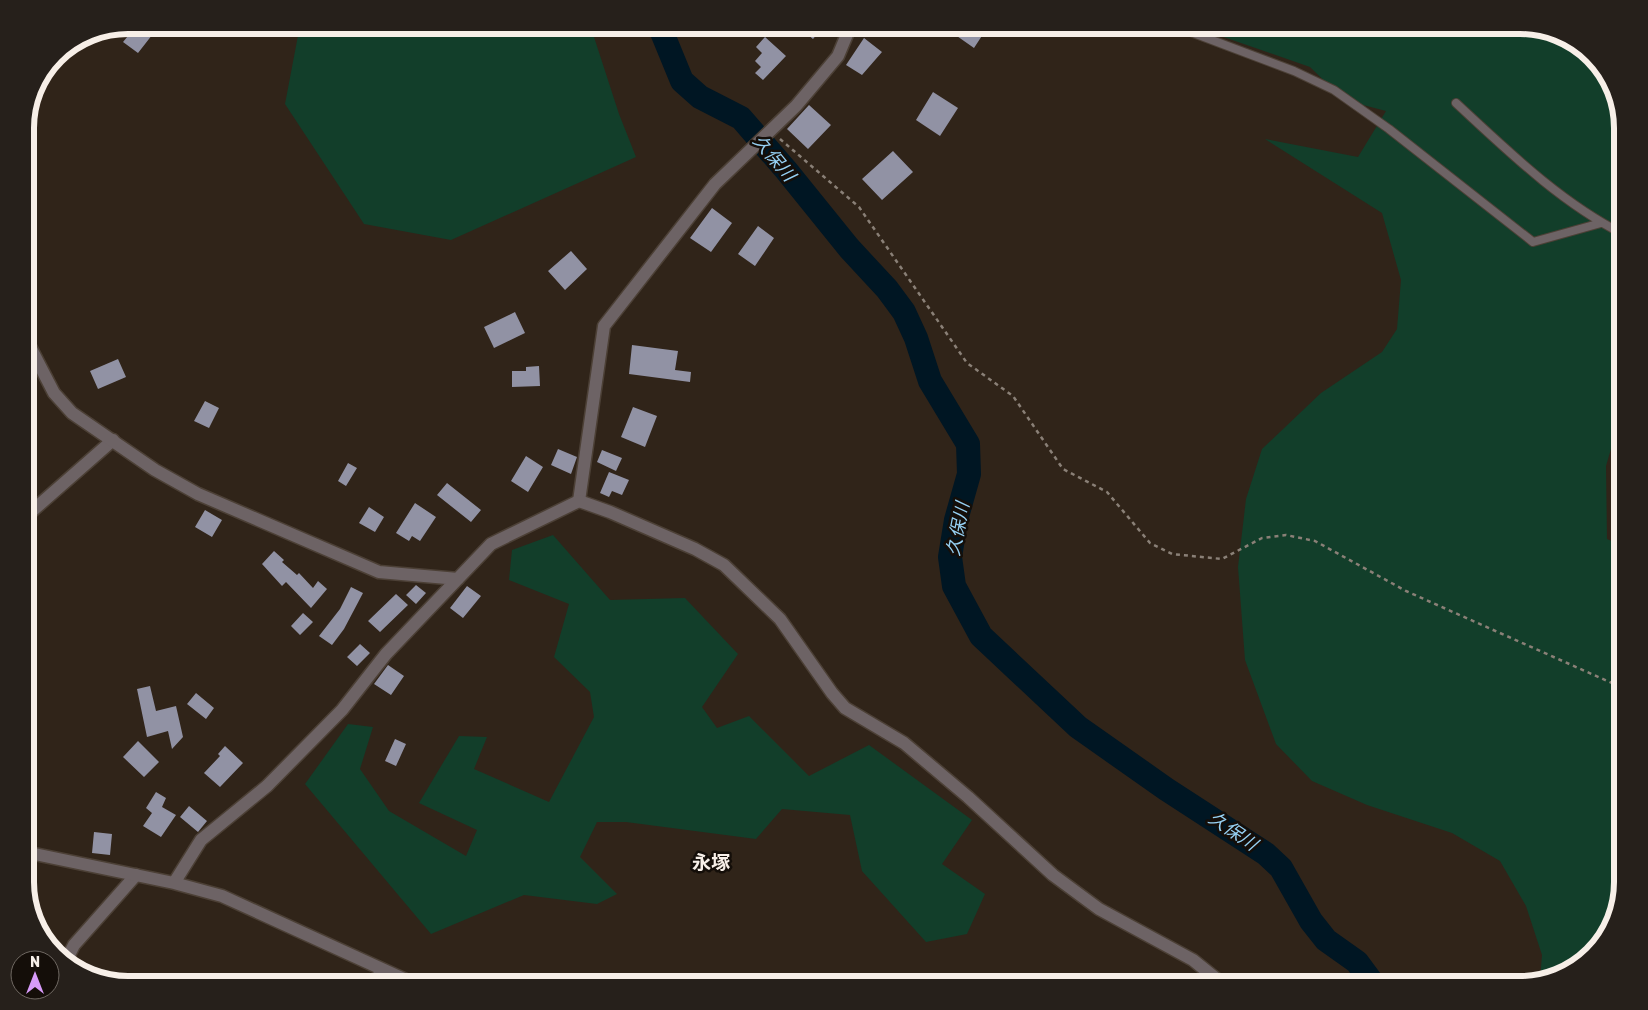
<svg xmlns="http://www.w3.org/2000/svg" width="1648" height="1010" viewBox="0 0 1648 1010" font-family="Rubik,'Noto Sans JP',sans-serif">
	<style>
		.green { fill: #123e2a }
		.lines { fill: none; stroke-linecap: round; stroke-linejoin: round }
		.river { stroke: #001623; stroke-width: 24 }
		.building { fill: #9192a4 }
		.service-casing { stroke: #4c4036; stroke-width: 10 }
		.minor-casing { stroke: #4c4036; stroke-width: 15 }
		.tertiary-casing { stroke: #4c4036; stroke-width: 15 }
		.path { stroke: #8a8077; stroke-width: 2.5; stroke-dasharray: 4 4; stroke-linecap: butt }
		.service { stroke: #6d6365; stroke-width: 8 }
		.minor { stroke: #6d6365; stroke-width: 12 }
		.tertiary { stroke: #6d6365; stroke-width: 12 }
		.labels { text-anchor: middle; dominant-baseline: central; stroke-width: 5; stroke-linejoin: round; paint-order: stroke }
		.water-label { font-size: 18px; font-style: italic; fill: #96d1f4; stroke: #140e09 }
		.quarter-label { font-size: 19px; font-weight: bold; fill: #f7efe8; stroke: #140e09 }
		.rim { fill: none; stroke: #f7efe8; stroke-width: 6 }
	</style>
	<rect width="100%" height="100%" fill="#302419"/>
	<path class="green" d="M300,25H583L594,37L619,114L636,157L451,240L364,224L285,104Z
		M1189,25H1520L1572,39L1609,76L1623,122V439L1613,442L1606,466L1607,539L1623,546V882L1609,934L1572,971L1540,980L1542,955L1526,906L1500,861L1452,833L1367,805L1312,781L1276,744L1245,660L1238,567L1246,499L1262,449L1321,393L1382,352L1397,329L1401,280L1382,213L1265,139L1358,157L1386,111L1344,100L1310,67Z
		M553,535L610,600L685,598L738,654L702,707L717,728L749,716L809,776L869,745L972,820L942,864L985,894L967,934L926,942L862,871L850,815L782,809L756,839L626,822H597L580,857L617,894L597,904L524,895L431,934L305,784L348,724L373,727L360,769L389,811L466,856L477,830L419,803L459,736L487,737L474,769L549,802L594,717L590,692L554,657L569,604L509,580L512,550Z"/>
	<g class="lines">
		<path class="river" d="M659,25L682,81L700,97L741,118L786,170L849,248L887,289L904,312L916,338L930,381L968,444L969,474L956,520L950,557L954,586L981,636L1078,727L1166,789L1266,854L1281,868L1311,921L1326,940L1357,962L1374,985"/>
	</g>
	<path class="building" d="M137,25H148L156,30L138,53L123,42Z
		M796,25H825L813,39Z
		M960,25H989L974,48L954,34Z
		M765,37L786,56L763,80L755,73L761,67L755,61L762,53L756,47Z
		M864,38L882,52L862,75L846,65Z
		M933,92L958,108L940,136L916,120Z
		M809,105L831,125L808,149L787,129Z
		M893,151L913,172L882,200L862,179Z
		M712,208L732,223L711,252L690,238Z
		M758,226L774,238L755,266L738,254Z
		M571,251L587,269L565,290L548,271Z
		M515,312L525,333L494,348L484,327Z
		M632,345L678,351L675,370L691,372L690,382L629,374Z
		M118,359L126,377L98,389L90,371Z
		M539,366L540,386L512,387V371H526V367Z
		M205,401L219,408L209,428L194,421Z
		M633,407L657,416L645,447L621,437Z
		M558,449L577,457L571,474L551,465Z
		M602,450L622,458L616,471L597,462Z
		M526,456L543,467L528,492L511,481Z
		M348,463L357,468L346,486L338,481Z
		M609,472L629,480L622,495L612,491L609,497L600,493Z
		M447,483L481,510L471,522L437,495Z
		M415,503L436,517L420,541L412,536L409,541L396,533Z
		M369,507L384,517L375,532L359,523Z
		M205,510L222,520L212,537L195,527Z
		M274,551L284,560L282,562L297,575L299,573L313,588L318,581L327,589L311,608L286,582L282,586L262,564Z
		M416,585L426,593L416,604L406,595Z
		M467,586L481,596L463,618L450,608Z
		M351,587L363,593L344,629L332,645L319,636L340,609Z
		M396,594L408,605L380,632L368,621Z
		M303,613L313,622L300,635L291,626Z
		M360,644L370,653L357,666L347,657Z
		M388,665L404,676L391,695L374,684Z
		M150,686L156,711L176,706L183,737L172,749L168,731L147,737L137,689Z
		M196,693L214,708L206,719L187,704Z
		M395,739L406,744L396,766L385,761Z
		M138,741L159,762L144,777L123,757Z
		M225,746L243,763L220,787L204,773L220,756L218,754Z
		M156,792L166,798L162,807L176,815L161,837L143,826L152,813L146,808Z
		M189,806L207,821L198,832L180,817Z
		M94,832L112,834L110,855L92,853Z"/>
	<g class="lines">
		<defs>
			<path id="service" d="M1172,25L1294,71L1334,90L1389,129L1533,242L1601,223
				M1456,103C1508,151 1560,202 1623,234"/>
			<path id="minor" d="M579,501L604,326L715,184L796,106L838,56L851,25
				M25,525L31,512L113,440
				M66,961L74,945L136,875
				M375,985L381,970"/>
			<path id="tertiary" d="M25,337L54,393L72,413L155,470L198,494L379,572L458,579
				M25,852L174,883L222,896L417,985
				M174,883L201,840L267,786L342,710L386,654L491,544L579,501L610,512L695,549L724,565L780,619L832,693L845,708L904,743L968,797L1053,875L1099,909L1193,960L1224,985"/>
		</defs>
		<use href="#service" class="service-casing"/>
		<use href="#minor" class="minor-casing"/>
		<use href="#tertiary" class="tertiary-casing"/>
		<path class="path" d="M780,139L859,207L967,363L1013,396L1063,469L1107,492L1150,543L1172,554L1222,559L1262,538L1286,535L1315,541L1406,591L1623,688"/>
		<use href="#service" class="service"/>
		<use href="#minor" class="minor"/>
		<use href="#tertiary" class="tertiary"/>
	</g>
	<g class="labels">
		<g class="water-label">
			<text transform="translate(774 158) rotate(50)">久保川</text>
			<text transform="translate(958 529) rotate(-79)">久保川</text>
			<text transform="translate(1233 831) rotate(34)">久保川</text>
		</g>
		<g class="quarter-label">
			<text x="711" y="862">永塚</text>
		</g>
	</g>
	<path d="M0 0H1648V1010H0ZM128 34H1520A94 94 0 0 1 1614 128V882A94 94 0 0 1 1520 976H128A94 94 0 0 1 34 882V128A94 94 0 0 1 128 34Z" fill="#26201b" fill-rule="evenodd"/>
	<path class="rim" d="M128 34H1520A94 94 0 0 1 1614 128V882A94 94 0 0 1 1520 976H128A94 94 0 0 1 34 882V128A94 94 0 0 1 128 34Z"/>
	<g transform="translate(35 975)"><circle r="24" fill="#140e09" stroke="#6f6862"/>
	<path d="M0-4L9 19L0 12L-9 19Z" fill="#d79bf9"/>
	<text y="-8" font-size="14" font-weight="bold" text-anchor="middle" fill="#f7efe8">N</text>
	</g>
</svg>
